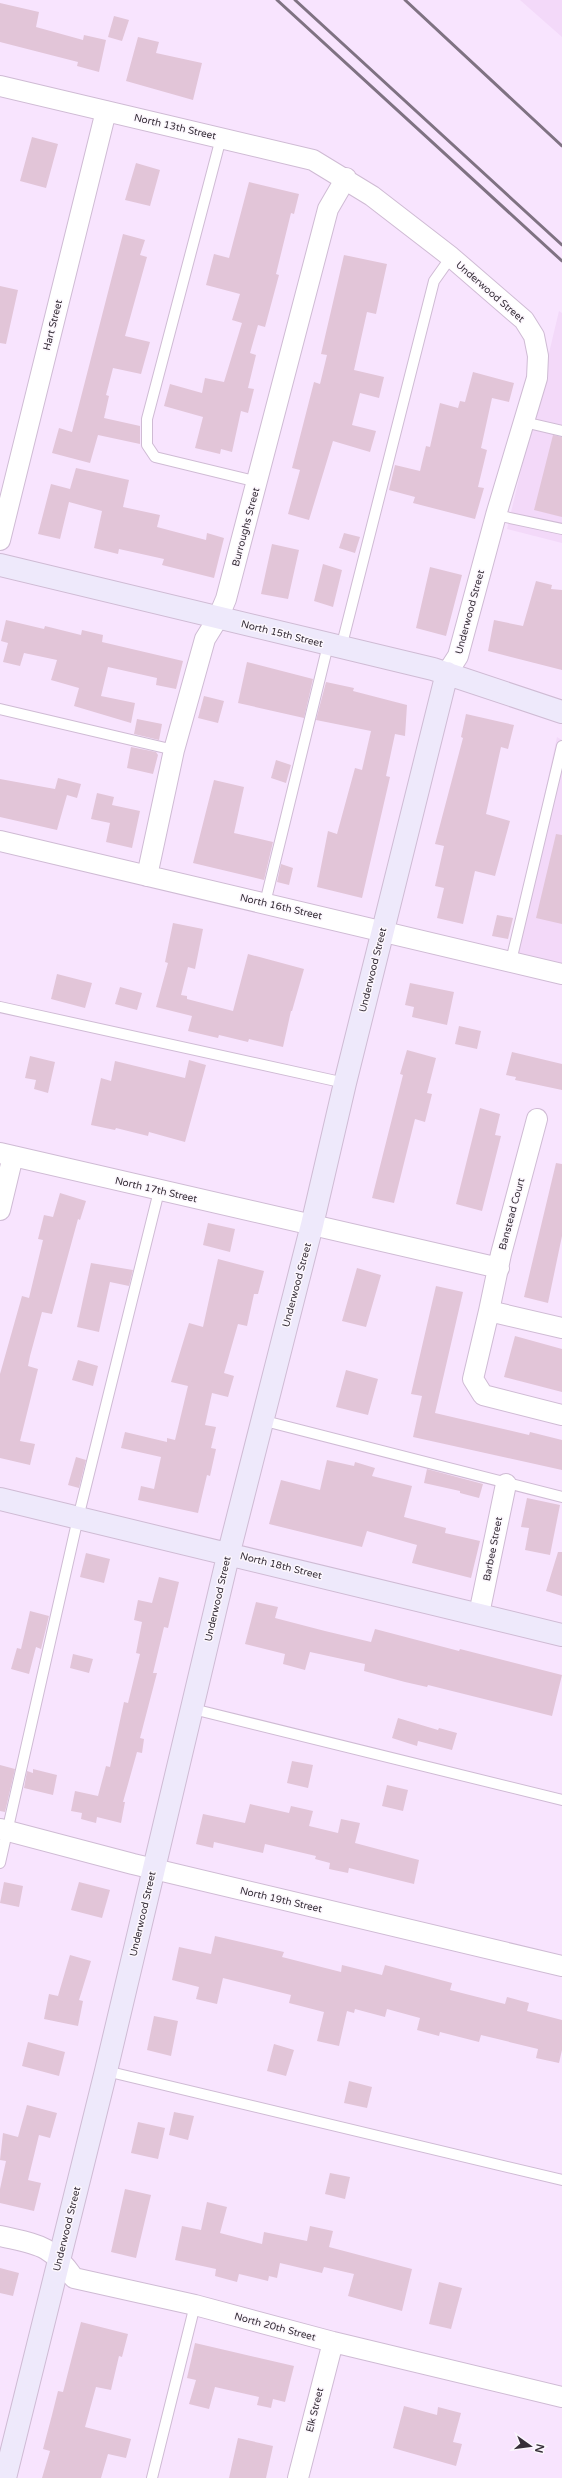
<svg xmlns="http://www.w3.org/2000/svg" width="562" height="2478" viewBox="0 0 562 2478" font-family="'Varela Round',sans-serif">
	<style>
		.built { fill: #f3d9f9 }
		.building { fill: #e2c5d8 }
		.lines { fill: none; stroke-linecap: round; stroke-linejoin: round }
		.lane-casing { stroke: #cfbbd4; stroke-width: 12 }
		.street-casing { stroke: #cfbbd4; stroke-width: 22 }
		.secondary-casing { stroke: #cfbbd4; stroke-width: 24 }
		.lane { stroke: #fff; stroke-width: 10 }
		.street { stroke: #fff; stroke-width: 20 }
		.secondary { stroke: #eee9fb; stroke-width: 22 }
		.rail { stroke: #7f7282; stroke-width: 3 }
		.labels { text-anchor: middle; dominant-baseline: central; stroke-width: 3; stroke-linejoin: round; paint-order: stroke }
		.street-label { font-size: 10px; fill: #362e38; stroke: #fcf7fd }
	</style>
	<rect width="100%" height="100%" fill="#f8e4fe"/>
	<path class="built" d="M520,0H562V37Z
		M559,311L562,313V543L507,529Z
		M557,737L562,740V984L506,971Z"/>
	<path class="building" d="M0,3L39,12L36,27L83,40L84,35L106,40L99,72L77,66L78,62L0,42Z
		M114,16L129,20L122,41L108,37Z
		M138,37L159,42L156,53L202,63L193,100L126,81Z
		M32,137L58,144L46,188L20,181Z
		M136,163L160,170L150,206L125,200Z
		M249,182L299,194L294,214L291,213L276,274L279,275L265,327L258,325L250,353L256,355L248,388L254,389L248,413L241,411L232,452L221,449L220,454L195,448L203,417L164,406L170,384L202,393L205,378L224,382L242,323L232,320L240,294L206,285L214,254L229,258Z
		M123,234L145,240L140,255L147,257L125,336L150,342L141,374L113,368L106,395L109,396L104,418L140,426V444L98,435L90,463L52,453L59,428L72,432Z
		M344,255L387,264L376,314L367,312L354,370L384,377L379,398L360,393L352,425L376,431L370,452L333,441L309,520L288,514L300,470L292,468L314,382L320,384L327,355L321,354Z
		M0,286L18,290L6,344L0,343Z
		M473,372L514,383L509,402L492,398L481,448L487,450L478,487L484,488L475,519L413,503L415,497L389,490L395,465L420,471L426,446L430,447L440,403L458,408L460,401L465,402Z
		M553,435L562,437V517L534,510Z
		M76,468L129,480L123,507L160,515L157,527L206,540L207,533L224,538L214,578L162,565L164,559L119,549L118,554L94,548L102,511L69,502L60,539L38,534L51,484L70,489Z
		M344,533L360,537L355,553L339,548Z
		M272,544L299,550L288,599L261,594Z
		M323,564L342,570L333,607L314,601Z
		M430,567L462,575L446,636L416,628Z
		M536,581L552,585L551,589L562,590V670L488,651L494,620L523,626Z
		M6,620L44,629L45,626L81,635L82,630L103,635L102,642L183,661L176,689L156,685L157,678L108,667L101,696L135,703L131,723L74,706L79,688L51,680L57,660L24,653L20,666L3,662L8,643L1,641Z
		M247,662L313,679L304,718L238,703Z
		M326,682L354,688L353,691L407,705L405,736L395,734L386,776L390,777L362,898L317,887L328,831L337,834L355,768L362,770L371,731L316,720Z
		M204,696L224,701L218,723L198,718Z
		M466,714L514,725L508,749L501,747L486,814L510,821L495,876L475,871L463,924L437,918L444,888L435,886L444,846L435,844L463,738L461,737Z
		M137,719L162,724L159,740L134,734Z
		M131,747L156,752L158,755L153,774L127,768Z
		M276,760L291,765L286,783L271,778Z
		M58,778L81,784L77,798L67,795L57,830L0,817V779L55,789Z
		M214,780L244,787L234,833L273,842L264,880L193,863Z
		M97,793L114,797L112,805L140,811L132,848L106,842L110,823L91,819Z
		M556,834L562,835V924L536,918Z
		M281,864L293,868L289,885L277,882Z
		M497,915L513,918L508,939L492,936Z
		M173,923L203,929L195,969L188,967L181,995L187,996V999L233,1011L248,954L304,969L292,1011H291L283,1047L249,1039L248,1042L219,1035L218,1038L188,1031L192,1016L156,1007L168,963L165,962Z
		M57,974L92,983L85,1008L51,999Z
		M410,983L454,992L447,1025L412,1017L414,1007L405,1005Z
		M120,987L142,993L137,1010L115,1004Z
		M459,1026L481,1031L477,1049L455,1044Z
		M407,1050L436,1058L427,1093L432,1094L425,1122L415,1119L394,1203L372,1198L403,1075L400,1074Z
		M512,1052L562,1064V1090L515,1080L516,1077L506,1075Z
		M30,1056L55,1062L48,1093L34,1089L36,1080L25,1078Z
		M189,1060L206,1065L185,1142L149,1132L148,1136L116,1128L115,1130L91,1125L101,1078L111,1081L115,1061L185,1078Z
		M480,1108L500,1114L495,1135L501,1136L482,1211L456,1204Z
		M556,1163L562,1164V1236L548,1303L524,1297Z
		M60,1193L86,1201L80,1220L78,1219L52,1314L42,1312L30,1356L28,1366L38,1369L20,1441L35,1444L30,1465L0,1458V1374L22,1296L29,1298L43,1240L38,1239L44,1215L53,1217Z
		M208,1223L235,1229L230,1252L203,1245Z
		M218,1259L264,1271L258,1294H254L247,1326L238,1324L224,1373L234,1376L228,1397L212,1393L205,1425L216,1427L211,1448L216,1449L210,1476L207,1475L198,1513L138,1500L141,1486L154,1489L161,1457L121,1448L125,1432L167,1442V1438L175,1440L188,1386L171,1382L189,1323L203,1327Z
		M91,1263L133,1270L129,1286L110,1282L99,1332L77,1327Z
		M357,1268L381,1275L366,1327L342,1321Z
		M436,1286L463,1292L435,1413L529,1435L530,1432L562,1440V1470L413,1437L422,1396L411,1394Z
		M515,1336L562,1349V1392L504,1377Z
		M78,1360L98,1366L93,1386L72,1380Z
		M346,1370L378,1379L368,1415L336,1407Z
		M76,1457L86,1460L79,1488L68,1485Z
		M327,1460L354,1466L355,1462L375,1468L372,1476L412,1486L404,1517L446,1528L445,1533L480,1541L471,1578L412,1563L417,1545L367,1531L362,1547L269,1524L281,1480L320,1490Z
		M427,1469L483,1484L479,1498L460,1493V1491L424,1483Z
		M527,1498L560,1505L550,1555L525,1550L529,1528L521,1527Z
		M558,1552H562V1596L546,1591Z
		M86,1553L110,1559L104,1583L80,1577Z
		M159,1577L179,1582L168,1628L164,1627L153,1673H157L140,1738L144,1739L142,1753L137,1752L123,1802H125L121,1823L97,1817L96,1823L81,1819L82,1813L71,1811L75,1791L98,1796L106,1766L110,1767L124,1702L128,1703L140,1654L136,1653L142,1622L134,1620L138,1600L152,1603Z
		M256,1602L278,1607L275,1618L325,1631L371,1642L375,1629L459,1651L460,1649L562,1675L552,1716L428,1685L427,1687L405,1682L364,1671L365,1664L310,1652L305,1670L283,1664L285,1654L245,1644Z
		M30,1611L49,1616L41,1649L36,1647L29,1674L11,1669L17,1648L21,1649Z
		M73,1654L93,1659L89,1673L70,1668Z
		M398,1718L438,1730L439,1728L457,1733L452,1750L418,1741L417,1746L392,1738Z
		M292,1761L313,1765L308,1788L287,1783Z
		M0,1765L15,1769L5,1812L0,1811Z
		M33,1769L57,1775L53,1795L24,1788L27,1771L33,1773Z
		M387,1785L408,1790L403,1811L382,1806Z
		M250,1804L289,1813L291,1806L313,1811L309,1826L338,1833L341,1819L360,1823L355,1843L419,1860L414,1884L349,1868L348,1873L329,1869L330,1863L315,1859L316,1856L265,1844L263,1853L214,1842L213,1848L196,1844L203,1814L245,1823Z
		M4,1882L23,1886L19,1907L0,1903Z
		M79,1882L110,1890L102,1918L71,1910Z
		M215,1936L284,1952L282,1957L341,1972L342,1965L382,1975L385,1965L452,1983L450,1990L505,2004L507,1997L529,2003L527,2011L562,2020V2050L559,2063L536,2058L538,2049L481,2035L479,2042L440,2032L439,2036L417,2030L420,2018L387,2009L385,2017L355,2009L354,2013L347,2011L339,2046L317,2041L324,2012L289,2003L291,1995L223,1978L217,2004L196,1999L199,1987L172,1980L179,1947L211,1954Z
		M70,1955L91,1961L79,2000L83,2001L78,2026L44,2019L49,1994L58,1996Z
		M154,2016L178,2021L171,2056L147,2050Z
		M28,2042L65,2052L59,2076L22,2066Z
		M274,2044L294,2050L286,2076L267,2071Z
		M349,2081L372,2087L367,2108L344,2103Z
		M27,2105L57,2113L50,2138L39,2135L28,2180L41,2183L34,2211L0,2203V2189L6,2161L0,2160L3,2133L18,2137Z
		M174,2112L194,2116L188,2140L169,2135Z
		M138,2122L165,2128L158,2159L131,2153Z
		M330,2173L350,2177L345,2199L325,2194Z
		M125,2189L151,2195L136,2258L111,2252Z
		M207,2202L227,2207L220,2233L262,2244L264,2232L307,2241L310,2226L333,2231L329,2247L412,2269L402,2311L348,2296L354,2274L324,2267L322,2273L280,2263L277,2278L269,2276L268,2281L239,2274L237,2282L215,2276L216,2269L175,2260L182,2226L201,2230Z
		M0,2268L19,2273L13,2296L0,2293Z
		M439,2282L462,2288L451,2329L429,2324Z
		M81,2322L128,2334L122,2357L119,2356L111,2390L96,2387L85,2427L131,2439L126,2458L108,2454L101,2478H42L50,2451L43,2449L52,2415L58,2391L63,2392Z
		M195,2343L294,2366L285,2402L273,2399L271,2408L257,2405L259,2397L215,2387L209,2409L189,2404L196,2380L187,2378Z
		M404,2406L437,2415L438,2407L461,2413L453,2442L462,2444L456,2466L393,2448Z
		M238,2438L273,2446L266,2478H229Z"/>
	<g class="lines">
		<defs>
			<path id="lane" d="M221,138L147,419V445L155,457L258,482
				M524,422L562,431
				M496,515L562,529
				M341,648L434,281L451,257
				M0,709L174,750
				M265,903L328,645
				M511,961L562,746
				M0,1007L345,1083
				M261,1420L562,1497
				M193,1709L562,1800
				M0,1863L78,1518L159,1191
				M106,2071L562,2180
				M152,2478L195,2305"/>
			<path id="street" d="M0,86L313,160L372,196L451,257L524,320L534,336L538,356L537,378L496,515L458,656L447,673
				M0,540L106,111
				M0,841L562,974
				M147,876L174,750L205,639L218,618L226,599L328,209L346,178
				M0,1153L499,1268
				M0,1210L13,1156
				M489,1311L501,1254L537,1119
				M562,1328L489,1311L473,1379L483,1395L562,1415
				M479,1614L506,1484
				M0,1829L133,1864L562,1966
				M0,2236C39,2245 50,2244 74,2278L195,2305L333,2342L562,2397
				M298,2478L333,2342"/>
			<path id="secondary" d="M0,565L433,669L562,712
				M0,1499L562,1635
				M5,2478L106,2071L229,1552L312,1225L345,1083L447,673"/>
		</defs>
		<use href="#lane" class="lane-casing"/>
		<use href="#street" class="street-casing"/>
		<use href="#secondary" class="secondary-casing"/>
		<use href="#lane" class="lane"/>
		<use href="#street" class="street"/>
		<use href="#secondary" class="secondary"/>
		<path class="rail" d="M277,0L562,261
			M295,0L562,245
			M405,0L562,146"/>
	</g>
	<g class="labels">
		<g class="street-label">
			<text transform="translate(175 127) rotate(13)">North 13th Street</text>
			<text transform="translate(490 292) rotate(41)">Underwood Street</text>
			<text transform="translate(53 325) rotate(-76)">Hart Street</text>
			<text transform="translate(246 527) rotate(-75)">Burroughs Street</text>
			<text transform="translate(470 612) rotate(-75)">Underwood Street</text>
			<text transform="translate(282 634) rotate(14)">North 15th Street</text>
			<text transform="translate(281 907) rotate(13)">North 16th Street</text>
			<text transform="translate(373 970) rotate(-76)">Underwood Street</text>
			<text transform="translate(156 1190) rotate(13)">North 17th Street</text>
			<text transform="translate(512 1214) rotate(-75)">Banstead Court</text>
			<text transform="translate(297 1285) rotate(-75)">Underwood Street</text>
			<text transform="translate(493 1549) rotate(-79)">Barbee Street</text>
			<text transform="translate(281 1566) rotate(14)">North 18th Street</text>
			<text transform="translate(218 1599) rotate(-77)">Underwood Street</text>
			<text transform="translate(281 1900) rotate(13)">North 19th Street</text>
			<text transform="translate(143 1914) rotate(-77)">Underwood Street</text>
			<text transform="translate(67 2229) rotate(-76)">Underwood Street</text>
			<text transform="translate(275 2327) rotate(15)">North 20th Street</text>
			<text transform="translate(315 2410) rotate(-76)">Elk Street</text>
		</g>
	</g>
	<g transform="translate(530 2446) rotate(104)" stroke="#fcf7fd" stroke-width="3" paint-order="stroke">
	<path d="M0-3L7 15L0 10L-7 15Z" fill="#362e38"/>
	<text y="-6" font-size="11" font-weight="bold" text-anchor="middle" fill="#362e38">N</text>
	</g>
</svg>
